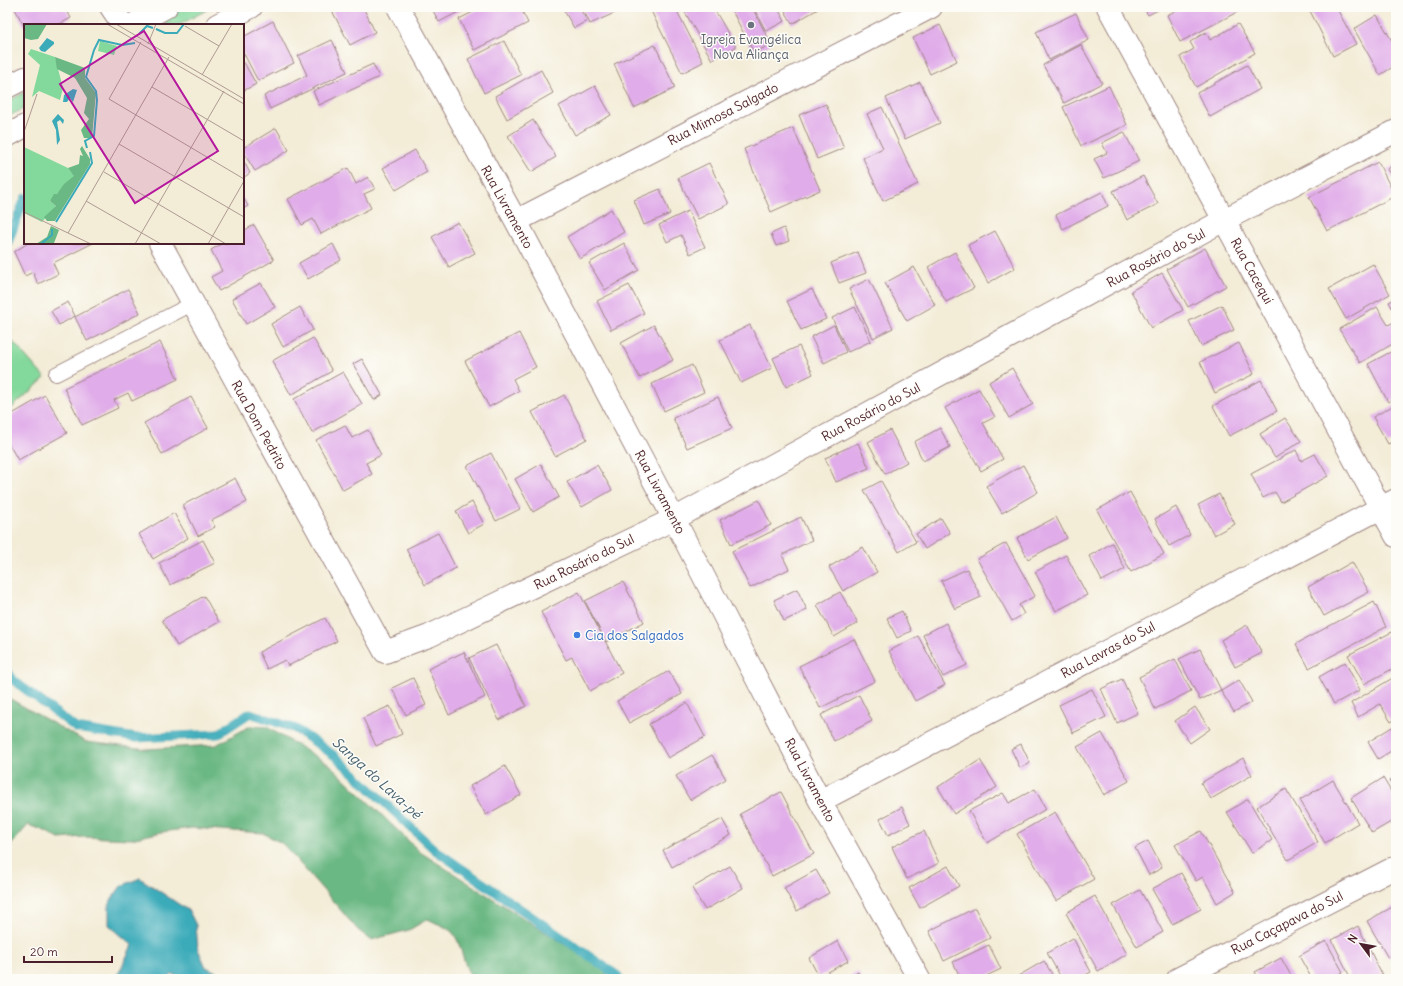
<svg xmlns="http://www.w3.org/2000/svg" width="1403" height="986" viewBox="0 0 1403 986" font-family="Delius,sans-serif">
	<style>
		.green { fill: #83d89b; stroke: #667c63 }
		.forest { fill: #6ab883; stroke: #5a6c57 }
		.water { fill: #3baab9; stroke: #426472 }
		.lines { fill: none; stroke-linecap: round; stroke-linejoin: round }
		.stream { stroke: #3baab9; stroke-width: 9 }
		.building { fill: #e0ace9 }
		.lane-casing { stroke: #9e8681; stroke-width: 16 }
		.street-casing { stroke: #9e8681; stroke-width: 24 }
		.secondary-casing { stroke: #9e8681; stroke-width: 24 }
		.lane { stroke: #fff; stroke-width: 14 }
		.street { stroke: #fff; stroke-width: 22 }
		.secondary { stroke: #fff; stroke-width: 22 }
		.worship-dot { fill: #6b7280; stroke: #fdfcf7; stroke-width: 1.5 }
		.shop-dot { fill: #3f7fe0; stroke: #fdfcf7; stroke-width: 1.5 }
		.labels { text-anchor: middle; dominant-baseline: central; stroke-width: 3; stroke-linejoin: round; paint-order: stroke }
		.worship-label { font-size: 13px; fill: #5b616d; stroke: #fdfcf7 }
		.street-label { font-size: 13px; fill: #4a1f2b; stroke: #fdfcf7 }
		.shop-label { font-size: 13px; fill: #366cbe; stroke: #fdfcf7; text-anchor: start }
		.water-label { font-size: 14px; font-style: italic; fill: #435e6b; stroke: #fdfcf7 }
		.inset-river { fill: none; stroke: #3baab9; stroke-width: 2 }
		.inset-road { fill: none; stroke: #af9a92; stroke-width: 1 }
		.view { fill: #b5179e; fill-opacity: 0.15; stroke: #b5179e; stroke-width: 2 }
		.inset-edge { fill: none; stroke: #4a1f2b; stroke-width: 2 }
	</style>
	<rect width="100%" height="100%" fill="#fdfcf7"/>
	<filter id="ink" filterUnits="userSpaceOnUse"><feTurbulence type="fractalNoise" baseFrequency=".025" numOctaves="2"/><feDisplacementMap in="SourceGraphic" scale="8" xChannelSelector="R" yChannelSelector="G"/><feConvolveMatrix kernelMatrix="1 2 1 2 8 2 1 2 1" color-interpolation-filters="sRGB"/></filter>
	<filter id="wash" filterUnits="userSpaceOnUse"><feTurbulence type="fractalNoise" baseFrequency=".012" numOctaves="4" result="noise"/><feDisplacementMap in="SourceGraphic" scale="16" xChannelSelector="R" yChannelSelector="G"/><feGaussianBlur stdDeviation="0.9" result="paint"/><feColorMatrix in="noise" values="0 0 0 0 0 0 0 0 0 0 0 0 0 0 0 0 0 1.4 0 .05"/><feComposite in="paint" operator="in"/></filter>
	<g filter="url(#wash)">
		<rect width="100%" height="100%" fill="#f3ecd7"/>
		<path class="green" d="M183,7H212L179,25H167L163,18Z
			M25,92V108L7,117V102Z
			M7,335L45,378L7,412Z"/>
		<path class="forest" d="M7,697L86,742L147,749L216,745L250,726L267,727L330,765L420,852L600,967L611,979H473C463,969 462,940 451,931C445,926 435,923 428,919L409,930L371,940L358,930L283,844L263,833L192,828L162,832L131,839L83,837L59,839L45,831L28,825L7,850Z"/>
		<path class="water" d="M140,878L189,911L196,925L198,949L206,967L221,974L220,979H181L173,974L168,979H116L132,945L109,925V903L121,886Z"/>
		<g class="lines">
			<path class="stream" d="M7,245L25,198
				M7,670L13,680L76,728L136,738L218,734L250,713L296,729L335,756L435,850L618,976L619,979"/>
		</g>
		<g id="blocks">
			<path class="building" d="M14,7H65L71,18L58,25H25V28Z
				M330,7H363L375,32L350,45Z
				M431,7H468L439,22Z
				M483,7H520L528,23L474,50L459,19Z
				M562,7H579L587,21L574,28Z
				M582,7H628L590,24Z
				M649,7H675L703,62L682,73Z
				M682,7H713L736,47L712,60Z
				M730,7H752L771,44L754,53Z
				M753,7H777L785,21L766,31Z
				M783,7H817L818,9L792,24Z
				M1143,7H1164L1148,15Z
				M1183,7H1239L1241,10L1180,42L1167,15Z
				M1308,7H1336L1356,44L1333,56Z
				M1076,13L1089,40L1049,60L1036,32Z
				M1377,15L1396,48V65L1380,75L1354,29Z
				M273,21L294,63L258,81L243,52V37Z
				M1238,24L1255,53L1196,87L1180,57L1194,49L1190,42L1206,32L1210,40Z
				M940,25L957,61L930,74L913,38Z
				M332,40L347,72L270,109L264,96L307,75L298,56Z
				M504,41L521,75L484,93L468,59Z
				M655,45L675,88L634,108L614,64Z
				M1081,45L1102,83L1064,103L1043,65Z
				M243,61L256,84L243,91Z
				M373,64L379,77L319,105L313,91Z
				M1247,65L1260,89L1210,117L1197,93Z
				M541,70L553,93L507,119L495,96Z
				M920,82L940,123L905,139L886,98Z
				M595,86L611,115L575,135L559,106Z
				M1109,86L1127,125L1081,146L1063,107Z
				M826,104L844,148L817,159L799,115Z
				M882,107L918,184L883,201L863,158L883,148L867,114Z
				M533,120L556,157L531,172L508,136Z
				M276,128L289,150L255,171L243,152V148Z
				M793,128L820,190L771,212L744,149Z
				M1124,132L1139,161L1104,178L1094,159L1107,153L1102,143Z
				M415,150L427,172L396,190L383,168Z
				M243,160L250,173L243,178Z
				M1378,162L1395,196L1327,231L1309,197Z
				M709,163L729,204L698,219L678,178Z
				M1396,164V186L1387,169Z
				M348,168L356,184L368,177L375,189L364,194L371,208L321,234L313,219L302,225L288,199Z
				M1143,176L1158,204L1127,220L1113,191Z
				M660,189L670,214L644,225L634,200Z
				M1102,192L1108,206L1063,229L1056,215Z
				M243,197L248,206L243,209Z
				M611,209L624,232L580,259L567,237Z
				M688,211L705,247L690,254L681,235L667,242L659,225Z
				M458,222L475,253L449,267L432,237Z
				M254,225L274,260L219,291L211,277L222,271L211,250L223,243H243V231Z
				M784,228L789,241L776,246L771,234Z
				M995,231L1015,268L988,283L968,245Z
				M28,243H93L53,263L58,274L38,284L33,272L25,276L14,252Z
				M624,243L639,270L605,290L589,263Z
				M333,244L341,260L308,279L299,263Z
				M1205,248L1226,286L1188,307L1167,269Z
				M858,252L866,273L839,283L831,263Z
				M955,252L974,288L946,302L928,267Z
				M1373,264L1390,294L1346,319L1329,289Z
				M914,267L935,305L907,321L885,283Z
				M1162,273L1183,310L1151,328L1131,291Z
				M869,279L893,328L873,338L849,289Z
				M261,283L275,307L246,324L232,299Z
				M629,285L644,313L611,330L597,301Z
				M128,289L140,313L87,341L75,317Z
				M812,289L826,319L801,330L787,301Z
				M1396,298V315L1389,302Z
				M68,302L75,316L59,325L51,311Z
				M1222,305L1234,330L1201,346L1189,321Z
				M300,307L313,330L283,347L271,324Z
				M855,307L871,341L848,352L832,318Z
				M1377,307L1388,325L1396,321V342L1360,363L1339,329Z
				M654,325L673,360L640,378L621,343Z
				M750,325L772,368L741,383L720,340Z
				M834,325L846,352L824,363L811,337Z
				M519,333L536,367L513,379L519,391L489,407L465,361Z
				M313,338L332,371L291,395L272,361Z
				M160,342L178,379L132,401L128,393L114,400L118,408L82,425L64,388Z
				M1239,343L1254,374L1215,393L1200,362Z
				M799,346L813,374L786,387L773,358Z
				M1396,349V398L1388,402L1368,364Z
				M362,359L382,395L374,400L353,364Z
				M692,365L704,392L664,411L652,384Z
				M1012,368L1033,404L1009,418L989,382Z
				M343,372L362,404L312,433L294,399Z
				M1261,380L1277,411L1229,436L1213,406Z
				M979,389L995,417L983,423L1003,459L981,471L945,408Z
				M45,395L67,433L18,460L7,441V417Z
				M564,395L587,439L555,456L532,412Z
				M191,397L208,428L162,454L144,423Z
				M718,397L732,428L687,448L673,418Z
				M1396,404V440L1388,444L1373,417Z
				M1285,418L1301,441L1275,458L1260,434Z
				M345,425L352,438L368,430L381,455L366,463L372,474L343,490L316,440Z
				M940,428L950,447L923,461L914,442Z
				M890,430L907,462L885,474L868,442Z
				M858,443L869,468L836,482L825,458Z
				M1296,450L1301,461L1315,454L1328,476L1281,502L1275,492L1263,498L1251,474Z
				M491,453L520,509L496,521L467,466Z
				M541,464L559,497L533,512L515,479Z
				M597,465L612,490L582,507L567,482Z
				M1023,465L1038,492L1002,513L986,486Z
				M235,478L247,502L211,520L215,527L198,536L183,505Z
				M881,481L916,542L899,552L864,490Z
				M1130,492L1164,554L1131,572L1097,510Z
				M1219,494L1235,524L1214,535L1198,505Z
				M759,500L771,525L731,544L720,520Z
				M472,502L484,524L468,533L456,511Z
				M1176,507L1190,535L1169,546L1155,519Z
				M174,513L188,538L153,559L139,534Z
				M801,517L812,540L782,555L789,569L750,588L732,551Z
				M1056,517L1067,538L1028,559L1017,538Z
				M941,518L950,533L925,549L916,534Z
				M438,533L456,568L425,585L406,549Z
				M203,540L215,563L170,585L159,563Z
				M1006,543L1035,596L1019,605L1024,614L1012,621L977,559Z
				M1112,543L1125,569L1102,581L1089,556Z
				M863,547L877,572L843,591L829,567Z
				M1066,555L1087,595L1056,611L1035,572Z
				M1352,562L1369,592L1324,616L1308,587Z
				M967,569L981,597L955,609L941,581Z
				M623,582L644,622L606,642L585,601Z
				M797,589L807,610L784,621L774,600Z
				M579,592L622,673L590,691L572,657L566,660L541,612Z
				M840,592L858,623L834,637L817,605Z
				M204,596L219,622L177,646L162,620Z
				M1374,602L1386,627L1309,668L1296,644Z
				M902,611L911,631L897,638L887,618Z
				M325,618L337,641L288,666L285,660L267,669L259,652Z
				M946,623L967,665L943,677L923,635Z
				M1247,625L1262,653L1235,667L1221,640Z
				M1392,632L1396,639V667L1364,684L1348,655Z
				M918,636L945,685L915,701L889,651Z
				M854,639L875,681L820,708L799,666Z
				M496,645L526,706L499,720L469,658Z
				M1200,649L1221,690L1200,700L1179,659Z
				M464,652L485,697L449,715L428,669Z
				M1175,659L1191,691L1155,709L1139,677Z
				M1345,662L1360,690L1334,704L1319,677Z
				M669,671L682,694L629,723L617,701Z
				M1396,676V719L1391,722L1380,704L1358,717L1351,703Z
				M413,678L426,705L406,715L392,688Z
				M1122,679L1138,713L1117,723L1101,689Z
				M1239,680L1252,702L1234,712L1221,691Z
				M1092,689L1106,717L1073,733L1059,705Z
				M859,695L872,721L834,741L821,715Z
				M687,703L705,737L668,758L649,724Z
				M390,706L402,734L376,746L363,718Z
				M1195,707L1210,729L1190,743L1175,721Z
				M1392,727L1396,734V748L1378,759L1368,742Z
				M1102,733L1129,781L1104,795L1077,747Z
				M1021,744L1030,763L1020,768L1011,749Z
				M712,755L726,779L690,800L676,776Z
				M1243,758L1252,775L1211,799L1201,783Z
				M980,760L997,787L954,814L938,787Z
				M505,766L521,795L486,815L470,786Z
				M1396,777V792L1389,781Z
				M1383,778L1396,800V819L1372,833L1351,798Z
				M1333,780L1358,823L1325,843L1300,800Z
				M1035,789L1046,809L987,843L969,811L1003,793L1009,803Z
				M1286,789L1318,842L1288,860L1257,807Z
				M781,792L814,854L772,876L740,814Z
				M1248,799L1272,840L1252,853L1227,812Z
				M902,807L910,824L888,835L880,819Z
				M1055,812L1094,879L1056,901L1017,834Z
				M722,819L731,835L672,867L663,850Z
				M924,831L939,863L907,879L892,847Z
				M1201,831L1235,892L1217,903L1203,877L1196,881L1175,845Z
				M1148,841L1162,868L1149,875L1135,848Z
				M730,866L743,888L705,910L692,888Z
				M948,866L959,886L920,908L909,888Z
				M816,870L829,893L797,911L784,888Z
				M1181,873L1201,909L1172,924L1152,889Z
				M1140,890L1163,932L1137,947L1113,905Z
				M1095,896L1127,954L1098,971L1066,913Z
				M1396,905V953L1388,958L1367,921Z
				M975,908L990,938L944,961L929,931Z
				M1358,926L1384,979H1351L1332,940Z
				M1073,938L1091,972L1078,979H1062L1047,953Z
				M838,941L848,961L819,977L809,958Z
				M1326,941L1343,972L1331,979H1312L1299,956Z
				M989,945L1001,969L980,979H961L953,962Z
				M1281,958L1293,979H1259L1255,972Z
				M1044,961L1055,979H1013Z
				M858,972L862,979H845Z"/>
		</g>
	</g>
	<g filter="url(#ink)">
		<use href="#blocks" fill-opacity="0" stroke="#9e8681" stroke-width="1"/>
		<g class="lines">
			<defs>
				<path id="lane" d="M56,374L192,304"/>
				<path id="street" d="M111,7L123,25
					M398,7L516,221L674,519L820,801L919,979
					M1108,7L1396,536
					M516,221L931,7
					M160,243L385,652L429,636L674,519L1224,220L1396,131
					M820,801L1396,500
					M1178,979L1396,867"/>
				<path id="secondary" d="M132,25L166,7
					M217,25L251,7
					M7,87L25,78
					M7,136L25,126"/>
			</defs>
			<use href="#lane" class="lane-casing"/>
			<use href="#street" class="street-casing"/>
			<use href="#secondary" class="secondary-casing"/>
			<use href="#lane" class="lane"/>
			<use href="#street" class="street"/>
			<use href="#secondary" class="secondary"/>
		</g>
	</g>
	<circle class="worship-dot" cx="751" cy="25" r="4"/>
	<circle class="shop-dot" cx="577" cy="635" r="4"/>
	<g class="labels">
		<g class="worship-label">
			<text x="751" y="39">Igreja Evangélica<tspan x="751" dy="15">Nova Aliança</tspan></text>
		</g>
		<g class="street-label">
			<text transform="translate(723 114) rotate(-27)">Rua Mimosa Salgado</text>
			<text transform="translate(507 207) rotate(61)">Rua Livramento</text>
			<text transform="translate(1156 258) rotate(-28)">Rua Rosário do Sul</text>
			<text transform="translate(1252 271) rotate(61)">Rua Cacequi</text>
			<text transform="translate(871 412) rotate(-28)">Rua Rosário do Sul</text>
			<text transform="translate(259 425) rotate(61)">Rua Dom Pedrito</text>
			<text transform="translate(660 492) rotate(62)">Rua Livramento</text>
			<text transform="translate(584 562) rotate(-26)">Rua Rosário do Sul</text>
			<text transform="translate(1108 650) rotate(-28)">Rua Lavras do Sul</text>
			<text transform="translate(810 780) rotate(62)">Rua Livramento</text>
			<text transform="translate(1287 923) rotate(-27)">Rua Caçapava do Sul</text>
		</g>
		<g class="shop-label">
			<text x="585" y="635">Cia dos Salgados</text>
		</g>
		<g class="water-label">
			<text transform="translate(377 778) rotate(42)">Sanga do Lava-pé</text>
		</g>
	</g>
	<g transform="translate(24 24)">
		<rect width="220" height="220" fill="#f3ecd7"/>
		<path d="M76,17L93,22L90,31L74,27ZM7,25L31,33L39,64L36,76L15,67L8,73L16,41L4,30ZM0,123L44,144L51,152L26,177L32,182L18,198L0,189Z" fill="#83d89b"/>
		<path d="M0,0H23L14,15L7,16L0,14ZM31,33L61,44V54L72,69L68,114H60L57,106L65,95L60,89L63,74L51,54L33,45ZM58,122L66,135V140L31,197H23L20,193L32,182L26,177L30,170H33L40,160L50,152L44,144L55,140L56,131L59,132L56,125ZM27,202L35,206L30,219L12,220L23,213Z" fill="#6ab883"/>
		<path d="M23,14L30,18V20L21,28L17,27L15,24ZM49,65L53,66L49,78L46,74L43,78H39L40,71ZM34,90L40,96L39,100L36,96L33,98L36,116L33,121L32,106L28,97Z" fill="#3baab9"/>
		<path class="inset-river" d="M132,5L141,9H153L160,0M115,10L123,2L129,4M63,124L61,117L70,112L73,76L72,67L62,53L70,26L75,16L98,21L111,19M32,198L68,139L66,128M17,220L28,211V205"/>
		<path class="inset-road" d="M83,0L220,80M92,0L220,75M161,2L195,22M117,18L85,75L220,155M124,20L132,0M178,51L208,0M128,63L220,117M0,108L13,70M95,120L220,193M80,148L202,220M62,177L137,220M0,188L67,220M44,209L145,33M111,220L200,67M184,220L220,157"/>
		<path class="view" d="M120,7L194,127L111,179L36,60Z"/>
		<rect width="220" height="220" class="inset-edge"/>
	</g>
	<rect width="1403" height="986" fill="none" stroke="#fdfcf7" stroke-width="24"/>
	<g transform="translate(1361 944) rotate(302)" stroke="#fdfcf7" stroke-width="3" paint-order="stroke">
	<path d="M0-3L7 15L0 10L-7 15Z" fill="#4a1f2b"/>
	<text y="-6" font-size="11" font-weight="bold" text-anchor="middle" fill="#4a1f2b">N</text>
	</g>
	<path d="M24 956v6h88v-6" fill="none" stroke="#4a1f2b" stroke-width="2"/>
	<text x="30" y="956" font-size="12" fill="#4a1f2b" stroke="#fdfcf7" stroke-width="3" paint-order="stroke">20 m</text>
</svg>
